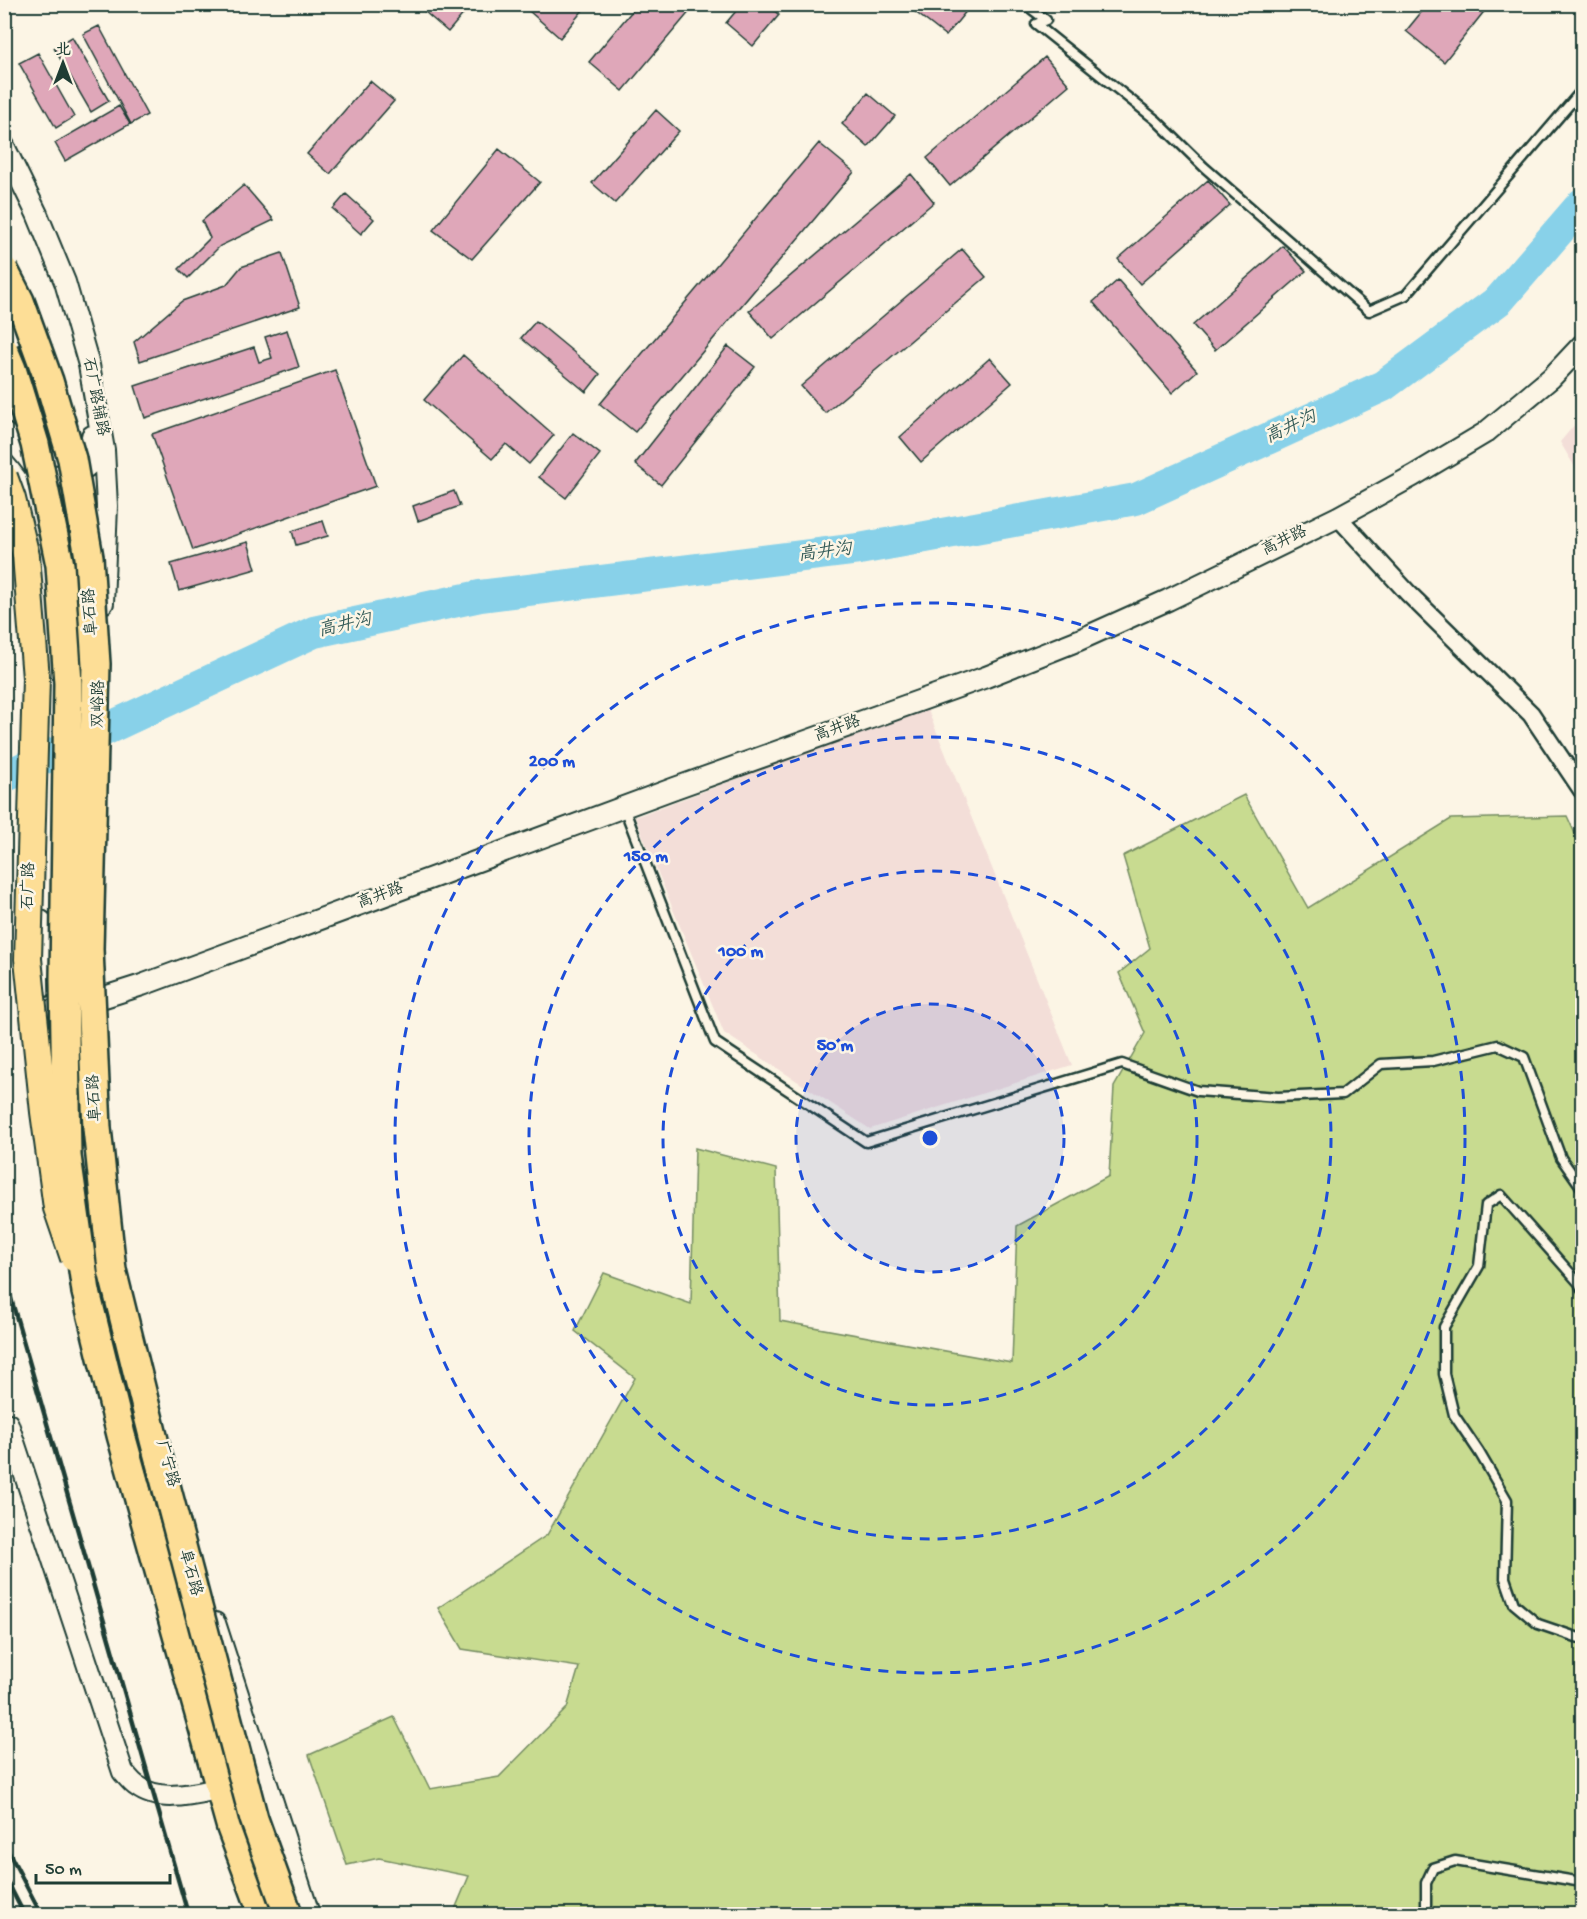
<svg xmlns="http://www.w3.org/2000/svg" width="1587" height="1919" viewBox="0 0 1587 1919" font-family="'Gochi Hand','LXGW WenKai TC',sans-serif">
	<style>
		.built { fill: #f3ded8 }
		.green { fill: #c8db90; stroke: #748c62; stroke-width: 1.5 }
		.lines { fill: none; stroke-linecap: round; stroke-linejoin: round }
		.river { stroke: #88d1e9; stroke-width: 32 }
		.building { fill: #dfa7b9; stroke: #1f3d34; stroke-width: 1.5 }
		.service-casing { stroke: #1f3d34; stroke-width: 13 }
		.minor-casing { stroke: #1f3d34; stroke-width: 21 }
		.tertiary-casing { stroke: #1f3d34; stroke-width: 24 }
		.trunk-casing { stroke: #1f3d34; stroke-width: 32 }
		.service { stroke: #fcf5e5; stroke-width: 8 }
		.minor { stroke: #fcf5e5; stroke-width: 16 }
		.tertiary { stroke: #fcf5e5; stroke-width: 20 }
		.trunk { stroke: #fdde96; stroke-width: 27 }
		.rail { stroke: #1f3d34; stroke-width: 4.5 }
		.primary-bridge-casing { stroke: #1f3d34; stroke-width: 30; stroke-linecap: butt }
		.trunk-bridge-casing { stroke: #1f3d34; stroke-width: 32; stroke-linecap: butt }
		.primary-bridge { stroke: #fdde96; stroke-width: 26 }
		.trunk-bridge { stroke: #fdde96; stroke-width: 27 }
		.ring { fill: none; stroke: #1d4ed8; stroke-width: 3; stroke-dasharray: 10 8 }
		.labels { text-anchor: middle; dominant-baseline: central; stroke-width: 5; stroke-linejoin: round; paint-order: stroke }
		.street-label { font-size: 16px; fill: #1f3d34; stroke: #fcf5e5 }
		.water-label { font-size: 18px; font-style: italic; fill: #345b58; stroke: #fcf5e5 }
		.centre { fill: #1d4ed8; stroke: #fcf5e5; stroke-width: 3 }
		.ring-label { font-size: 18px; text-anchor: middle; font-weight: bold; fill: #1d4ed8; stroke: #fcf5e5; stroke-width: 5; stroke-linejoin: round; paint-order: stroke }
	</style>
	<rect width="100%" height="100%" fill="#fcf5e5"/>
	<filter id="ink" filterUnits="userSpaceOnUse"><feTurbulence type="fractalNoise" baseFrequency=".0167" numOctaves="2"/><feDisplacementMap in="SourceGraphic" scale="12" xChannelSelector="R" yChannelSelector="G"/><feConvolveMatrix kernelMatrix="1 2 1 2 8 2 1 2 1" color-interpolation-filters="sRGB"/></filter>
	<g filter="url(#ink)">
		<path class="built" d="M1582,416V479L1560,442Z
			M927,708L1072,1065L870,1129L724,1033L635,817Z"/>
		<path class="green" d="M1244,795L1308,908L1451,819L1567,816L1582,849V1914H453L469,1876L379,1858L347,1865L309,1755L394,1717L430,1789L499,1777L567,1708L579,1667L462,1649L438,1608L547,1535L635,1378L575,1331L604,1273L691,1304L695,1148L776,1169L780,1321L1012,1363L1017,1226L1109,1176L1114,1087L1145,1033L1119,973L1150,948L1123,856Z"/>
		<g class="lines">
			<path class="river" d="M4,777L314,632L480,596L859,549L1136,499L1383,386L1499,300L1582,204"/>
		</g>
		<path class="building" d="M431,4H472L448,32L425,12Z
			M521,4H588L560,38Z
			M638,4H696L623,91L589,62Z
			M742,4H767L779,15L753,46L726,23Z
			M905,4H972L946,36Z
			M1428,4H1480L1486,9L1444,62L1406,31Z
			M99,26L147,115L131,124L83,34Z
			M72,37L109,101L91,112L54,48Z
			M38,53L74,117L56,128L19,63Z
			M1045,57L1069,85L950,186L927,158Z
			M370,81L394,101L330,174L307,154Z
			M868,93L895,116L868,147L842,124Z
			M119,106L130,124L65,161L55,143Z
			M656,110L679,131L615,203L592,183Z
			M819,143L854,172L635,432L600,404Z
			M499,149L540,182L472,259L433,230Z
			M911,174L934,202L773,339L749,311Z
			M1208,180L1230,205L1140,284L1118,259Z
			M244,185L274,220L220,246L188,278L179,269L210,238L202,221Z
			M346,194L374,219L361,234L333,209Z
			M1283,246L1306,271L1215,350L1193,325Z
			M962,249L986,277L825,413L801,386Z
			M282,253L300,307L140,361L134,342L182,301L226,285L241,267Z
			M1118,280L1197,371L1172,393L1093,302Z
			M536,321L600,374L586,392L521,338Z
			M287,330L299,367L145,418L135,386L254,347L259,362L272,358L265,337Z
			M728,346L755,367L661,485L635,464Z
			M463,355L554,435L529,464L506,444L492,459L424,400Z
			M990,358L1012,383L921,462L900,437Z
			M335,370L376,486L193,550L152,434Z
			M573,433L600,454L566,498L539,477Z
			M454,491L460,506L418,521L413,506Z
			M323,521L328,536L296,545L292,531Z
			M248,542L256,569L179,591L171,564Z"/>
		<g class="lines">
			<defs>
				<path id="service" d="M1025,4L1046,20L1036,24L1156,120L1204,167L1369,311L1406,295L1582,90
					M624,808L715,1042L866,1142L1122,1064L1198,1091L1278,1097L1343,1094L1381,1064L1433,1061L1498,1045L1524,1057L1561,1158L1582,1188
					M1582,1290L1579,1283L1501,1195L1486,1205L1479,1266L1444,1327V1374L1454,1415L1479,1452L1507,1500L1505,1578L1514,1604L1538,1624L1582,1639
					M1426,1914V1883L1433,1868L1455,1861L1582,1882"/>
				<path id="minor" d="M1338,517L1408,593L1531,714L1582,790"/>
				<path id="tertiary" d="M4,146L37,214L65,282L89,365L104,450L107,506L103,603
					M4,433C39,463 64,514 80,555
					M42,477L78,474L92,462V436
					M41,921V988
					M42,1013L95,1000L142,985L675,788L986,677L1079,640L1168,600L1338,517L1413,476L1485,433L1551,378L1582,345
					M4,1423L8,1424L123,1772C128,1777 132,1783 137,1786C159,1803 193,1794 217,1789
					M215,1623L309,1914"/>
				<path id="trunk" d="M86,1292L121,1435L231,1828L263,1914"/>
			</defs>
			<use href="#service" class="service-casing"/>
			<use href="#minor" class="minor-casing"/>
			<use href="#tertiary" class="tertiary-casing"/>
			<use href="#trunk" class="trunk-casing"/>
			<use href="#service" class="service"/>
			<use href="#minor" class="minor"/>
			<use href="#tertiary" class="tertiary"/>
			<use href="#trunk" class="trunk"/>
			<path class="rail" d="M4,1274L188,1914
				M4,1843L41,1914
				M4,1875L24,1914"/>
			<defs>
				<path id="primary-bridge" d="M4,477L12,499L26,556L36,678L28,959L44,1112L57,1208L74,1258"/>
				<path id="trunk-bridge" d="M4,270L20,301L49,381L72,459L89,557L96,664L89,949L97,1128L112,1270L154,1440L254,1819L288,1914
					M4,350L12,369L35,444L60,565L68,683L64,979L67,1156L86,1292"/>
			</defs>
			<use href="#primary-bridge" class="primary-bridge-casing"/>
			<use href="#trunk-bridge" class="trunk-bridge-casing"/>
			<use href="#primary-bridge" class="primary-bridge"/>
			<use href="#trunk-bridge" class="trunk-bridge"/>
		</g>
	</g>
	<circle cx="930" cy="1138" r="134" fill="#1d4ed8" fill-opacity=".12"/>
	<g class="ring">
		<circle cx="930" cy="1138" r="134"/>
		<circle cx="930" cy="1138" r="267"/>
		<circle cx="930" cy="1138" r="401"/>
		<circle cx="930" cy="1138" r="535"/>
	</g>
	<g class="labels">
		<g class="street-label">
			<text transform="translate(94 397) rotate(79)">石广路辅路</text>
			<text transform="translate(1285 542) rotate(-26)">高井路</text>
			<text transform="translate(92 612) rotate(-94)">阜石路</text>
			<text transform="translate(100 704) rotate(-89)">双峪路</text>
			<text transform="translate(838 730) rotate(-20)">高井路</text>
			<text transform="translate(30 886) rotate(-88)">石广路</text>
			<text transform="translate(381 897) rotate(-20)">高井路</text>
			<text transform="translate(96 1098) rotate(-93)">阜石路</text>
			<text transform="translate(166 1464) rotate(75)">广宁路</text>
			<text transform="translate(189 1573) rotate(75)">阜石路</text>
		</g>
		<g class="water-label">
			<text transform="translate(1291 428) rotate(-25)">高井沟</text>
			<text transform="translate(825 553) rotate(-7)">高井沟</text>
			<text transform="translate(345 626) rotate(-13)">高井沟</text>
		</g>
	</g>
	<circle cx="930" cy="1138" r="9" class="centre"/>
	<g class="ring-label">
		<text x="552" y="766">200 m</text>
		<text x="646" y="861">150 m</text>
		<text x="741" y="956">100 m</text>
		<text x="835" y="1050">50 m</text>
	</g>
	<rect width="1587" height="1919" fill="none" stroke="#fcf5e5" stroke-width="24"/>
	<rect x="12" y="12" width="1563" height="1895" fill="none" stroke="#1f3d34" stroke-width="2" filter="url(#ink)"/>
	<g transform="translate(63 63)" stroke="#fcf5e5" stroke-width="4.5" paint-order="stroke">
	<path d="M0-4.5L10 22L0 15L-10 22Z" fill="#1f3d34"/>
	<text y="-9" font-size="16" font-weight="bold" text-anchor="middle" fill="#1f3d34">北</text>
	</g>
	<path d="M36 1874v9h134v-9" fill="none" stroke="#1f3d34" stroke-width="3"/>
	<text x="45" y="1874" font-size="18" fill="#1f3d34" stroke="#fcf5e5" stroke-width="4.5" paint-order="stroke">50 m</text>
</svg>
